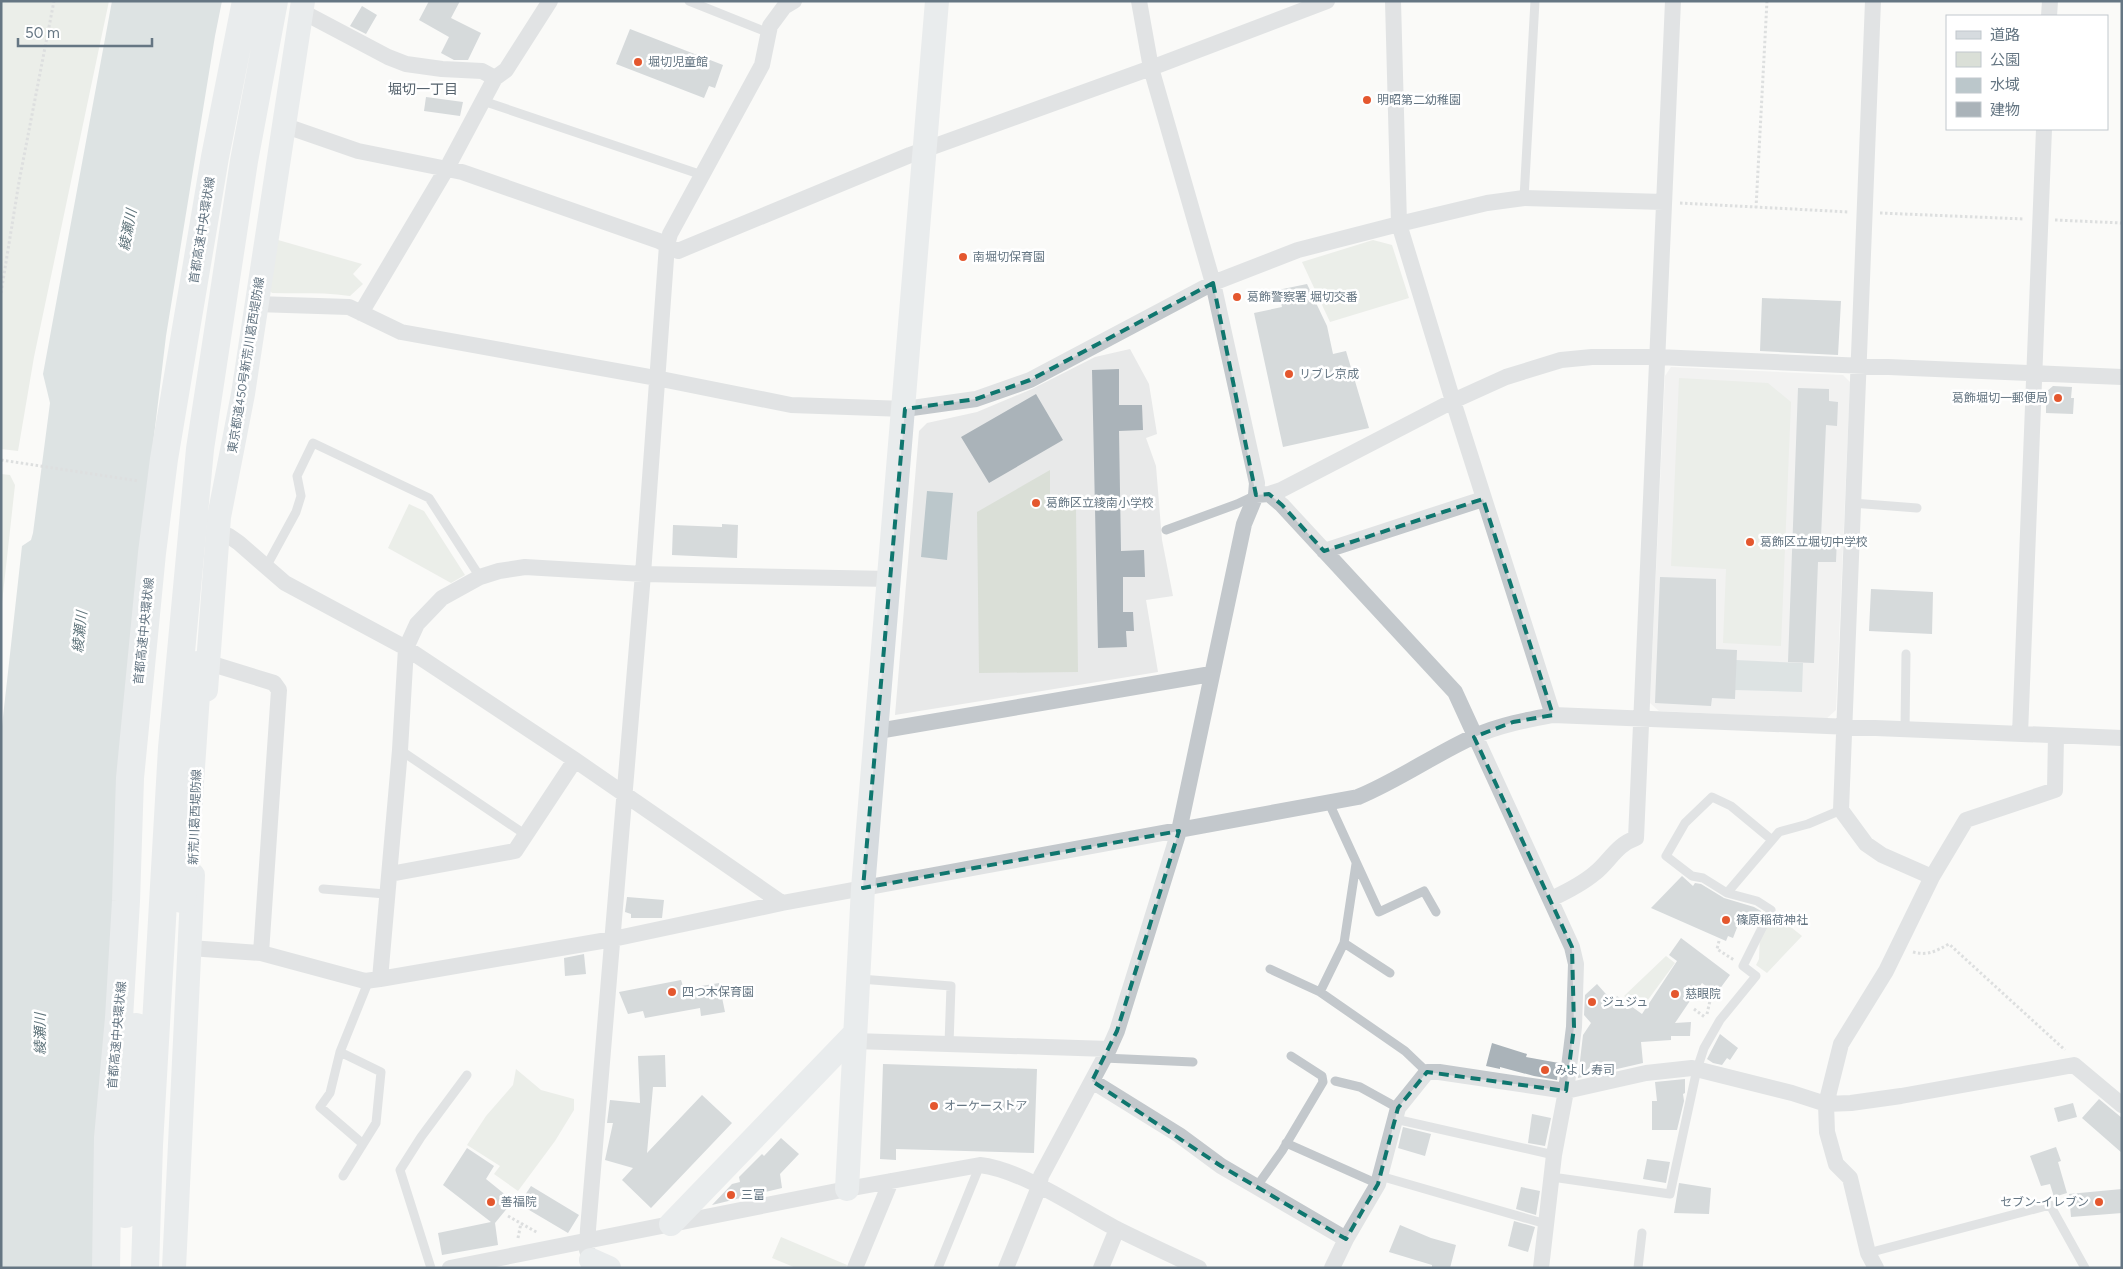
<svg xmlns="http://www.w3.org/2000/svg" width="2123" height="1269" viewBox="0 0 2123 1269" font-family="Figtree,'Noto Sans JP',sans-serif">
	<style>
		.built { fill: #e8e9e9 }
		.green { fill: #dadfd7 }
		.water { fill: #bbc7cb }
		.building { fill: #aab3b9 }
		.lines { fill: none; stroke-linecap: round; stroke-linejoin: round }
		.path { stroke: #bbbfc2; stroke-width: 3; stroke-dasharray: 2.5 2.5; stroke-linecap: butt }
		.lane { stroke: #c3c8cc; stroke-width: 9 }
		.street { stroke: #c3c8cc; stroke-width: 16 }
		.secondary { stroke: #d6dbdf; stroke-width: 24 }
		.highway { stroke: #d6dbdf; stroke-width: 28 }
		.marked { fill: none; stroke: #0f766e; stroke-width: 4; stroke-dasharray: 10 6; stroke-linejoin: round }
		.poi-dot { fill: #e4572e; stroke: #fff; stroke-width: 2 }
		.labels { text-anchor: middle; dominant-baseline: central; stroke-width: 5; stroke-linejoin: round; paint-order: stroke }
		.poi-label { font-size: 12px; fill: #657683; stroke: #fff; text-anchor: start }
		.street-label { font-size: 12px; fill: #657683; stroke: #fff }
		.neighbourhood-label { font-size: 14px; fill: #57646e; stroke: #fff }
		.water-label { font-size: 14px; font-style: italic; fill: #60757c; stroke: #fff }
	</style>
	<rect width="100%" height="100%" fill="#fafaf8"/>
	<path class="built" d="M1130,349L1149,384L1157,434L1146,438L1156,466L1162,540L1173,596L1146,600L1158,672L895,715L919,431L927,423L977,412L1032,389L1095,357Z
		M1671,367L1843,375L1850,382L1836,710L1826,719L1659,711L1650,703L1665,376Z"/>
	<path class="green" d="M1,1H109L34,357L18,451L1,449Z
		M278,240L362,264L353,274L363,284L350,296C324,292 298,294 272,293L270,291Z
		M1373,240L1392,245L1409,298L1330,322L1302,262Z
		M1679,378L1768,383L1791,402L1781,646L1723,643L1726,569L1671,566Z
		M1050,470V508H1076L1078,672L979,673L977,512Z
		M1,474L10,475L15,485L1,612Z
		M409,504L424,511L465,575L451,583L388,548Z
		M1772,912L1802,936L1767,973L1756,965L1759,959L1760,936Z
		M1666,956L1675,963L1642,1008L1624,996Z
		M516,1069L541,1090L574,1099V1110L555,1141L518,1191L494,1174L500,1166L467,1145L486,1116L513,1085Z
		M781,1237L847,1265L846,1268H796L772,1258Z"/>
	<path class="water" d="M112,1H222L215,36L166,336L136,586L94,1268H1V735L22,546L31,540L33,533L50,403L43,374Z
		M927,491L953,493L947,560L921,557Z
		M1736,660L1803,663L1802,692L1735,690Z"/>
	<path class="building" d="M429,1H460L451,18L481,33L468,60H454L441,53L449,37L419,20Z
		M362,6L377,15L366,34L350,26Z
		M630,29L723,65L715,88L709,86L704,98L616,64Z
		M426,97L463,102L460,116L424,111Z
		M1307,284L1327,326L1333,354L1346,351L1369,428L1283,447L1254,313L1282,307L1278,290Z
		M1762,298L1841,301L1838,355L1760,351Z
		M1119,369V405H1142L1143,430L1119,431L1121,551L1144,550L1145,577H1123V612H1133L1134,631H1126L1127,647L1098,648L1092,370Z
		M2053,386L2072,387L2071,398H2074L2073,414L2046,413V392Z
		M1798,388L1829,389V401L1838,402L1837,426L1826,425L1821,537H1837L1836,562H1818L1814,663L1788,662Z
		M1036,394L1063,440L989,483L961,437Z
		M722,524L738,525L737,558L672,555L673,525L722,527Z
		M1660,577L1716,579V649L1737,650L1735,699L1712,698L1711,706L1655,703Z
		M1871,589L1933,592L1932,634L1869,631Z
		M1682,876L1693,886L1695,883L1701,884L1724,898L1754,907L1761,911L1754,927L1740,920L1733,938L1728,936L1726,941L1651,908Z
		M627,897L664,900L662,918H631V914L625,912Z
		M1681,938L1730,975L1716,994L1702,983L1675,1023L1691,1022L1690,1036H1671V1040L1641,1042L1643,1063L1578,1078L1583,1035L1591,1023L1584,1015L1585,995L1597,984L1613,1002L1617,996L1642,1014L1677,961L1669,955Z
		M584,954L586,974L565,976L564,958Z
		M681,980L684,989L719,983L725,1012L701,1016L700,1008L645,1018L643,1011L628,1014L619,992Z
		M1720,1034L1738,1048L1730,1060L1727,1058L1722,1065L1713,1063L1707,1059Z
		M1492,1043L1527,1054L1526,1057L1559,1063L1557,1080L1534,1076L1500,1067V1069L1486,1066Z
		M665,1055L666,1087H653L647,1153L702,1095L732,1123L651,1208L622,1180L633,1168L605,1160L613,1123H607L610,1100L640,1103L638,1056Z
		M883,1064L1037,1069L1034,1153L896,1149V1160L880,1159Z
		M1685,1079V1093L1683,1094L1684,1101L1677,1130H1652V1101H1657L1655,1082Z
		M2099,1099L2122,1118V1153L2082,1118Z
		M2073,1103L2077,1117L2058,1122L2054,1108Z
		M1532,1114L1551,1118L1545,1146L1528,1143Z
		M1403,1127L1431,1134L1425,1156L1398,1148Z
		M781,1138L799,1154L780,1174L782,1188L712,1205L732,1184L740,1182L739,1177L762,1154L764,1156Z
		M2056,1147L2061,1161L2058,1162L2067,1193L2054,1197L2050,1184L2041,1186L2030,1156Z
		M467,1148L494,1166L486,1179L513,1201L495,1223L498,1245L442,1255L438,1233L491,1222L443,1185Z
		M1647,1159L1670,1162L1666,1183L1643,1179Z
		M1679,1183L1711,1188L1709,1214L1674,1213Z
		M531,1186L579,1215L568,1233L519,1204Z
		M1521,1187L1540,1191L1536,1215L1516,1209Z
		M2122,1189V1213L2071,1217L2069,1194Z
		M1514,1221L1535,1227L1528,1252L1508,1246Z
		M1400,1225L1431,1238L1456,1245L1450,1268H1432V1265L1389,1252Z"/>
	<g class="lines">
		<path class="path" d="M1680,203L1849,212
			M1756,208L1767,1
			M1880,213L2024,219
			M2055,220L2122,223
			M1,293L19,182L54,1
			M1,460L139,481
			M1719,941L1717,949L1734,960
			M1913,952C1928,956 1936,951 1949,944L2065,1050
			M1694,1009L1706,1018
			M1707,1014L1712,992
			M508,1216L538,1233
			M518,1238L521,1223"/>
		<path class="lane" d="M689,1L769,33
			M483,101L702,175
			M1524,198L1535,1
			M1852,503L1917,508
			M1166,530L1237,504L1254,496
			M266,567L296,512L301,496L297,476L313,443L429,498L480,577
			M1905,729L1906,654
			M400,750L526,835
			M1329,803L1379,912L1424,891L1436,912
			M1356,864L1344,943L1390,973
			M323,889L386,894
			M1727,893L1703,878L1692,876L1666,856L1685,823L1712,797L1731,806L1772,840
			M1270,969L1320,992L1405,1051L1427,1072
			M860,979L951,986L949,1044
			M1320,992L1344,943
			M340,1052L381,1072L376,1123L343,1176
			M1104,1058L1193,1062
			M1335,1081L1360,1087L1398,1108
			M1395,1119L1554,1155
			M1286,1143L1378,1184
			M363,1144L320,1107L330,1093L340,1052L369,980
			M1380,1176L1546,1224
			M1552,1177L1670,1194L1697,1069L1704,1048L1720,1020L1756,976L1743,966L1771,910L1757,901L1727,893L1779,832L1808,824L1841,810
			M1257,1186L1282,1151L1323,1082L1322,1076L1291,1056
			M1868,1253L2050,1205L2085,1268
			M431,1268L400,1170L421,1137L467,1075
			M938,1268L980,1165
			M1638,1268L1642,1233"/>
		<path class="street" d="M1393,1L1399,224L1453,401L1553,715
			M1873,1L1841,810L1866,844L1882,855L1932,877
			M301,11L388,57L406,64L442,69L482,71L495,78
			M2049,16L2050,1
			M283,125L358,151L462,172L659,241L678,251L910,155L1151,68L1327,1
			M256,304L349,307L401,332L656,378L791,405L905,409L976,399L1030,380L1213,283L1298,250L1399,224L1487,203L1524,198L1664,202
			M361,313L447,168L495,78L506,70L550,1
			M1269,494L1282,505L1455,692L1572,947L1576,964L1574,1027L1566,1091L1554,1155L1541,1268
			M1256,495L1269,494L1281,490L1453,401L1506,377L1561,360L1592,357H1657L2122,377
			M218,532L229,536L239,543L285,583L406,648L575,760L782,903
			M1324,551L1483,499
			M209,663L274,683L279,690L261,953
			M878,731L1211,674
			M2020,734L2044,129
			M390,874L515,851L575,760
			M1551,899C1566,892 1582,884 1595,873C1610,861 1616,845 1636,838L1673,1
			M190,948L261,953L365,981L380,979L613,939L782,903L1358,797C1399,780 1435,754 1475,736C1500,725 1526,720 1553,715L2122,738
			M380,979L400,750L406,648L417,624L442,598L480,577L499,571L525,567L643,574L890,579
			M854,1041L1109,1049
			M1092,1081L1179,1135L1221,1166L1346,1239
			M591,1260L587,1250L588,1229L643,574L667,245L670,234L762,65L770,26L784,7L794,1
			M450,1268L847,1189L980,1165C1022,1170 1077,1208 1115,1228C1143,1242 1171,1255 1199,1268
			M855,1268L891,1181
			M1006,1268L1039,1187L1041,1176L1109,1049L1117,1031L1179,831L1244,524L1256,495L1257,483L1213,283L1151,68L1139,1
			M1101,1268L1117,1229
			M1332,1268L1346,1239L1378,1184L1398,1108L1427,1072H1439L1566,1091L1646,1073L1692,1068L1792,1093L1826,1104L1851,1103L1901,1096L2074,1065L2122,1105
			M1876,1268L1868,1253L1850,1178L1836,1164L1827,1132L1826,1104L1841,1044L1886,971L1932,877L1966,820L2055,790L2056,736"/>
		<path class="secondary" d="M206,690L219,517L243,394L303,1
			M847,1189L863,888L937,1
			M671,1224L855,1033
			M591,1260L609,1268
			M174,1268L193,875"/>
		<path class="highway" d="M182,899L198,665
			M125,1214L136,1027
			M106,1268L108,1138L119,1018L126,901L130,778L152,553L164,459L215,157L246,1
			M145,1268L149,1145L172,748L200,449L244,161L274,1"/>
	</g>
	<path d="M0 0H2123V1269H0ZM1213,283L1256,495L1269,494L1282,505L1324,551L1483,499L1553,715L1513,722L1474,737L1572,947L1574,1027L1566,1091L1427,1072L1398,1108L1378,1184L1346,1239L1221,1166L1092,1081L1117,1031L1179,831L863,888L905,409L976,399L1030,380Z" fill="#fafaf8" fill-opacity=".55" fill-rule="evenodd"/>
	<path class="marked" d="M1213,283L1256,495L1269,494L1282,505L1324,551L1483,499L1553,715L1513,722L1474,737L1572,947L1574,1027L1566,1091L1427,1072L1398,1108L1378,1184L1346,1239L1221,1166L1092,1081L1117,1031L1179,831L863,888L905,409L976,399L1030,380Z"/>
	<g class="poi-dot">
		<circle cx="638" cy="62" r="5"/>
		<circle cx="1367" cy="100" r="5"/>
		<circle cx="963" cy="257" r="5"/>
		<circle cx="1237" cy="297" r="5"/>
		<circle cx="1289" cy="374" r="5"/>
		<circle cx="2058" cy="398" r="5"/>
		<circle cx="1036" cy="503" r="5"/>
		<circle cx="1750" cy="542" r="5"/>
		<circle cx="1726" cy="920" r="5"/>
		<circle cx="672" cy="992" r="5"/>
		<circle cx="1675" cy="994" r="5"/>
		<circle cx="1592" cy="1002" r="5"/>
		<circle cx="1545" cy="1070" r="5"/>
		<circle cx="934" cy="1106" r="5"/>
		<circle cx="731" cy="1195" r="5"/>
		<circle cx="491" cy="1202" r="5"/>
		<circle cx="2099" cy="1202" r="5"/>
	</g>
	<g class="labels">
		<g class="poi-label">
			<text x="648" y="62">堀切児童館</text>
			<text x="1377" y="100">明昭第二幼稚園</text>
			<text x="973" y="257">南堀切保育園</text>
			<text x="1247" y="297">葛飾警察署 堀切交番</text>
			<text x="1299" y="374">リブレ京成</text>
			<text x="2048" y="398" text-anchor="end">葛飾堀切一郵便局</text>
			<text x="1046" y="503">葛飾区立綾南小学校</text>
			<text x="1760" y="542">葛飾区立堀切中学校</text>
			<text x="1736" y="920">篠原稲荷神社</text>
			<text x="682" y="992">四つ木保育園</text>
			<text x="1685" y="994">慈眼院</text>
			<text x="1602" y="1002">ジュジュ</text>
			<text x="1555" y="1070">みよし寿司</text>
			<text x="944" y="1106">オーケーストア</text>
			<text x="741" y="1195">三富</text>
			<text x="501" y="1202">善福院</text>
			<text x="2089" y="1202" text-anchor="end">セブン-イレブン</text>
		</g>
		<g class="street-label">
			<text transform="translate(202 230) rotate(-81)">首都高速中央環状線</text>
			<text transform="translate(246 365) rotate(-81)">東京都道450号新荒川葛西堤防線</text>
			<text transform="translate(144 631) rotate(-84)">首都高速中央環状線</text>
			<text transform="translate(195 817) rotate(-88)">新荒川葛西堤防線</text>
			<text transform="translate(117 1035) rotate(-85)">首都高速中央環状線</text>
		</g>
		<g class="neighbourhood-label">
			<text x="423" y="89">堀切一丁目</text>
		</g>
		<g class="water-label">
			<text transform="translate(128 230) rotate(-79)">綾瀬川</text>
			<text transform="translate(80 632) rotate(-84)">綾瀬川</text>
			<text transform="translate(40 1034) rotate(-90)">綾瀬川</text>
		</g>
	</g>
	<rect width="2123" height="1269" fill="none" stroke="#657683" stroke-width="5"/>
	<rect x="1946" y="15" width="162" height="115" fill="#ffffff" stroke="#c1c8cd"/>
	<rect x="1956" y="31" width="25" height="8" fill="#d6dbdf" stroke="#c1c8cd"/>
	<text x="1990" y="40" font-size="15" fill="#657683">道路</text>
	<rect x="1956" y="52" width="25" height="15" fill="#dadfd7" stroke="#c1c8cd"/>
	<text x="1990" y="65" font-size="15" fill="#657683">公園</text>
	<rect x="1956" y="78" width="25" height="15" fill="#bbc7cb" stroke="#c1c8cd"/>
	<text x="1990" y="90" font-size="15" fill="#657683">水域</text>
	<rect x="1956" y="102" width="25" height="15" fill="#aab3b9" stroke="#c1c8cd"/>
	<text x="1990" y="115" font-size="15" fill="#657683">建物</text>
	<path d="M18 38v8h134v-8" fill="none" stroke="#657683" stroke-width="2.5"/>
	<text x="25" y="38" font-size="15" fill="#657683" stroke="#ffffff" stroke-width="4" paint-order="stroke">50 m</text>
</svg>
